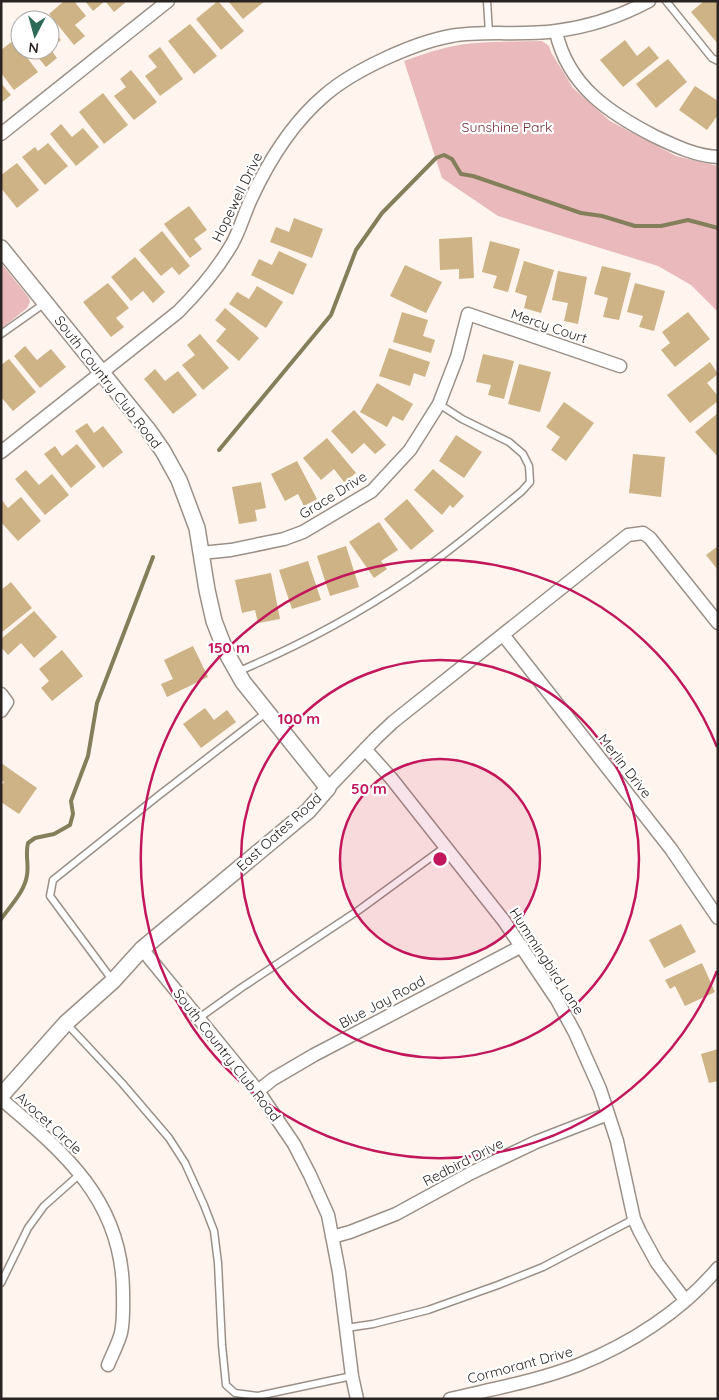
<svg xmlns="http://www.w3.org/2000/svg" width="719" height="1400" viewBox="0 0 719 1400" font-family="Quicksand,sans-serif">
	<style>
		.green { fill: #e9b9bc }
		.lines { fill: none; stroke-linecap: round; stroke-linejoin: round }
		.stream { stroke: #847f5b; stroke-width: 4 }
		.building { fill: #cdb385 }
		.service-casing { stroke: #9b9088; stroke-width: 9 }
		.minor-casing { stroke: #9b9088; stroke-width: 15 }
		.tertiary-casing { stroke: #9b9088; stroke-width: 18 }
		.service { stroke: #fff; stroke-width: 6 }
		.minor { stroke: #fff; stroke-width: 12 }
		.tertiary { stroke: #fff; stroke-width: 15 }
		.ring { fill: none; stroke: #c2185b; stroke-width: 2.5 }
		.labels { text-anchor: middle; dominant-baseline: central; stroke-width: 4.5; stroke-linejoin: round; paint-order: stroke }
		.park-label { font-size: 14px; fill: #763039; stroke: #fff }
		.street-label { font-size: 14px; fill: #2a2522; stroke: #fff }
		.centre { fill: #c2185b; stroke: #fff; stroke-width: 2.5 }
		.ring-label { font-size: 15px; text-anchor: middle; font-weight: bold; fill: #c2185b; stroke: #fff; stroke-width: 4.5; stroke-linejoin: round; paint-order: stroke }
	</style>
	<rect width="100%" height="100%" fill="#fff5ee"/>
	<path class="green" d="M542,41L549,46L551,52L573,88L610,121L676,156L718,166V312L691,285L658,266L498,216L442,178L404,61C415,57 426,53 437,50C471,40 507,42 542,41Z
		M1,263L29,298L30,302L27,308L1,329Z"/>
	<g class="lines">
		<path class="stream" d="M219,450L331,315L356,250L382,213L436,158L444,155L452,159L461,174L473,176L581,213L602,216L635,226H661L688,220L718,228
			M1,919C11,905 25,891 27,875C29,864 25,854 28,843L35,838L54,834L70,825L73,814L71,801L88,756L97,703L153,557"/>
	</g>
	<path class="building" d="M64,1H74L86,16L75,25L85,36L74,45L49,14Z
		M85,1H105L93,11Z
		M105,1H123L125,3L114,12Z
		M218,1L244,31L221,50L196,19Z
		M228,1H265L243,19Z
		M704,1H718V44L691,12Z
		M190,24L217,56L194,74L168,41Z
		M50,27L61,40L50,49Z
		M14,40L38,72L14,90L1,73V50Z
		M625,40L637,56L649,46L659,58L623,87L600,60Z
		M160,47L183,79L160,96L145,76L157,67L148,56Z
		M32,50H51L57,58L46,67Z
		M668,59L687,82L656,108L636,84Z
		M131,70L157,102L134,120L114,96L126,87L120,79Z
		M1,83L11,95L1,103Z
		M695,86L718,101V115L707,130L679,110Z
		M103,93L128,125L104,144L79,112Z
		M61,124L72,137L83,128L99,147L76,166L50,134Z
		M48,143L68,166L45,185L22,157L35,147L38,151Z
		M17,163L39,190L17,208L1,188V175Z
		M189,206L207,230L194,239L202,249L190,258L164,224Z
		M294,218L323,229L312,258L270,242L276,227L289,232Z
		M162,231L190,266L179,275L172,267L161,276L139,250Z
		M472,237L474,278L459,279V269L440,270L439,239Z
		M490,241L520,249L508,292L493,288L497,276L482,272Z
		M279,251L307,264L293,295L251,275L259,259L272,265Z
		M135,257L165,292L153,303L143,291L131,301L111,277Z
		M524,261L554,270L541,313L524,308L527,296L515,292Z
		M405,265L442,282L426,313L390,296Z
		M602,266L631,273L619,320L603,317L608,298L594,294Z
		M558,271L587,277L578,324L564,321L568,303L552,300Z
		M108,283L129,308L116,318L124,327L111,337L83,302Z
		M635,283L665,291L654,331L639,327L643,316L627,312Z
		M257,286L283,302L266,328L229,304L237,292L249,299Z
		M225,308L259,338L239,361L216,341L226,329L215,320Z
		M402,312L428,320L423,336L435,340L431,353L393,342Z
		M688,312L710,339L675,367L661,350L670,343L662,332Z
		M200,334L229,368L203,390L182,365L195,355L187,345Z
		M25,346L37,360L51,349L66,367L40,388L14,356Z
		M389,348L430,362L425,377L414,373L410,386L379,376Z
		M483,354L514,361L504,399L488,395L491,385L476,382Z
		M9,359L36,392L13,411L1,397V365Z
		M710,362L718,374L707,383L718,396V401L690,423L667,395Z
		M519,364L551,372L540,412L508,404Z
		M155,369L165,381L178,371L197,395L173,414L144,379Z
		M377,383L413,404L403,421L393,416L387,427L360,412Z
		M564,402L594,423L566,461L551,450L560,437L546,427Z
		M354,410L386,445L375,454L364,443L352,454L331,431Z
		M718,413V457L695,432Z
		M87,423L94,433L103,426L123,452L103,468L75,431Z
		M456,435L482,452L464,478L439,461Z
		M327,438L356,473L344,482L334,469L321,480L303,458Z
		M77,444L96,467L71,488L44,454L55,446L62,456Z
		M633,454L665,457L661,497L629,493Z
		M297,461L317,499L304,506L298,494L285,501L271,474Z
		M433,469L464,496L453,508L450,505L442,515L414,490Z
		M26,470L39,485L52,474L69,495L45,515L15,479Z
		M261,482L266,508L255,510L257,521L239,524L232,487Z
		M21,497L41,521L18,541L1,522V499L8,508Z
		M407,499L434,531L411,550L384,519Z
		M379,522L398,550L381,561L387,569L374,578L349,542Z
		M346,546L359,587L330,596L317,556Z
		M718,546V570L706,555Z
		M308,561L321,600L292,609L279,570Z
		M271,573L280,619L258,623L255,610L242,613L235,580Z
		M11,582L32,608L1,633V590Z
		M34,611L57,637L34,658L21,643L8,655L1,647V639Z
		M193,646L208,677L167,697L161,684L173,679L164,660Z
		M62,650L83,676L52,701L41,688L49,681L39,669Z
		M205,708L214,720L227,710L236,722L201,748L183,724Z
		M1,763L37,788L19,814L1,802V786L4,782L1,780Z
		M681,924L696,952L664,968L649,940Z
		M702,963L715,992L685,1006L675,986L670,989L665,980Z
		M718,1049V1081L709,1083L701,1054Z"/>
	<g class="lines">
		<defs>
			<path id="service" d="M487,1L489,33
				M666,1L712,58L718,61
				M1,334L45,303
				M237,672C296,647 355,616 408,580C448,553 485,522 522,491L530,482L529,466L523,454L509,442L462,419L439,404
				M113,981L50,896L53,880L158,796L267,712
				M199,1018L241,988L359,910L445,847
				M66,1023L122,1083L169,1138L185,1163L204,1205L214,1231L218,1263L222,1345L226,1385L235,1393L258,1396L352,1376
				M1,1283L28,1228L44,1206L80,1174
				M346,1328L373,1324L428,1310L498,1285L543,1267L634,1219"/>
			<path id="minor" d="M556,32C568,86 609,113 656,137C675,146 696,156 718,157
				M1,134L168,1
				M1,452L178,312C199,291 217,270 232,244C240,230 244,214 251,199C269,160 292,123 325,95C354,70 413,43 451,36C485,30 521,36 556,31C588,27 621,16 649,1
				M201,553L231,550L284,539L303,532L372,491L410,450L439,404L457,357L468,314L620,366
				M504,636L671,849L718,918
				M1,694L7,702L1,711
				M365,749L391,778L504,921L557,1000L575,1033L600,1089L617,1141L634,1219L640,1232L657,1263L685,1300
				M328,788L376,738L393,722L628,535L643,533L650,538L718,623
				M142,949L258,1091L294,1144L310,1175L328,1215L339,1272L352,1376L357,1399
				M258,1091L273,1079L314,1055L522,946
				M1,1099C65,1153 122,1201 123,1291C123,1305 124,1319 121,1333C118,1344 112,1355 108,1365
				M332,1237L350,1232L396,1214L471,1173L536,1142L608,1114
				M450,1399C492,1389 537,1381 578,1365C630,1344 682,1311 718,1268"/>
			<path id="tertiary" d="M1,248L149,431L163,451L179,480L197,528L207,590L214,621L226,652L243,682L328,788L308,811L142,949L113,981L66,1023L1,1096"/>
		</defs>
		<use href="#service" class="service-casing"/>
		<use href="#minor" class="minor-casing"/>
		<use href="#tertiary" class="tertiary-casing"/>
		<use href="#service" class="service"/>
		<use href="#minor" class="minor"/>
		<use href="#tertiary" class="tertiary"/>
	</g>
	<circle cx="440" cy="859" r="100" fill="#c2185b" fill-opacity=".12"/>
	<g class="ring">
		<circle cx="440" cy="859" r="100"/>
		<circle cx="440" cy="859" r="199"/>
		<path d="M717 971A299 299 0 1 1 717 747"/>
	</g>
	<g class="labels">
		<g class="park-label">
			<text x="507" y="127">Sunshine Park</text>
		</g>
		<g class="street-label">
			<text transform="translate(237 197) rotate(-64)">Hopewell Drive</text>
			<text transform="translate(549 326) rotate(19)">Mercy Court</text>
			<text transform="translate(108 382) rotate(52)">South Country Club Road</text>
			<text transform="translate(333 495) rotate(-32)">Grace Drive</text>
			<text transform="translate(625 766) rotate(52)">Merlin Drive</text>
			<text transform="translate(279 832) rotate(-42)">East Oates Road</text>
			<text transform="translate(547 961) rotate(57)">Hummingbird Lane</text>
			<text transform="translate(382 1002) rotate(-28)">Blue Jay Road</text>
			<text transform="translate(227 1055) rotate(52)">South Country Club Road</text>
			<text transform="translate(49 1123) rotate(43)">Avocet Circle</text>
			<text transform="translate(463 1162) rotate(-27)">Redbird Drive</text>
			<text transform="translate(520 1365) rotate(-15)">Cormorant Drive</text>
		</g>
	</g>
	<circle cx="440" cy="859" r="8" class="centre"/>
	<g class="ring-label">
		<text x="229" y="653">150 m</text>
		<text x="299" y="724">100 m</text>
		<text x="369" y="794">50 m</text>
	</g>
	<rect width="719" height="1400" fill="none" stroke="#2a2522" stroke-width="5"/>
	<g transform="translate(35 35) rotate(186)"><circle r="24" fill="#ffffff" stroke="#aaa8a7"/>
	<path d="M0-4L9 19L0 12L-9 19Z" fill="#2d6a57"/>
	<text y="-8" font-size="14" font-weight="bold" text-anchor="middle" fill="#2a2522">N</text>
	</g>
</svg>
